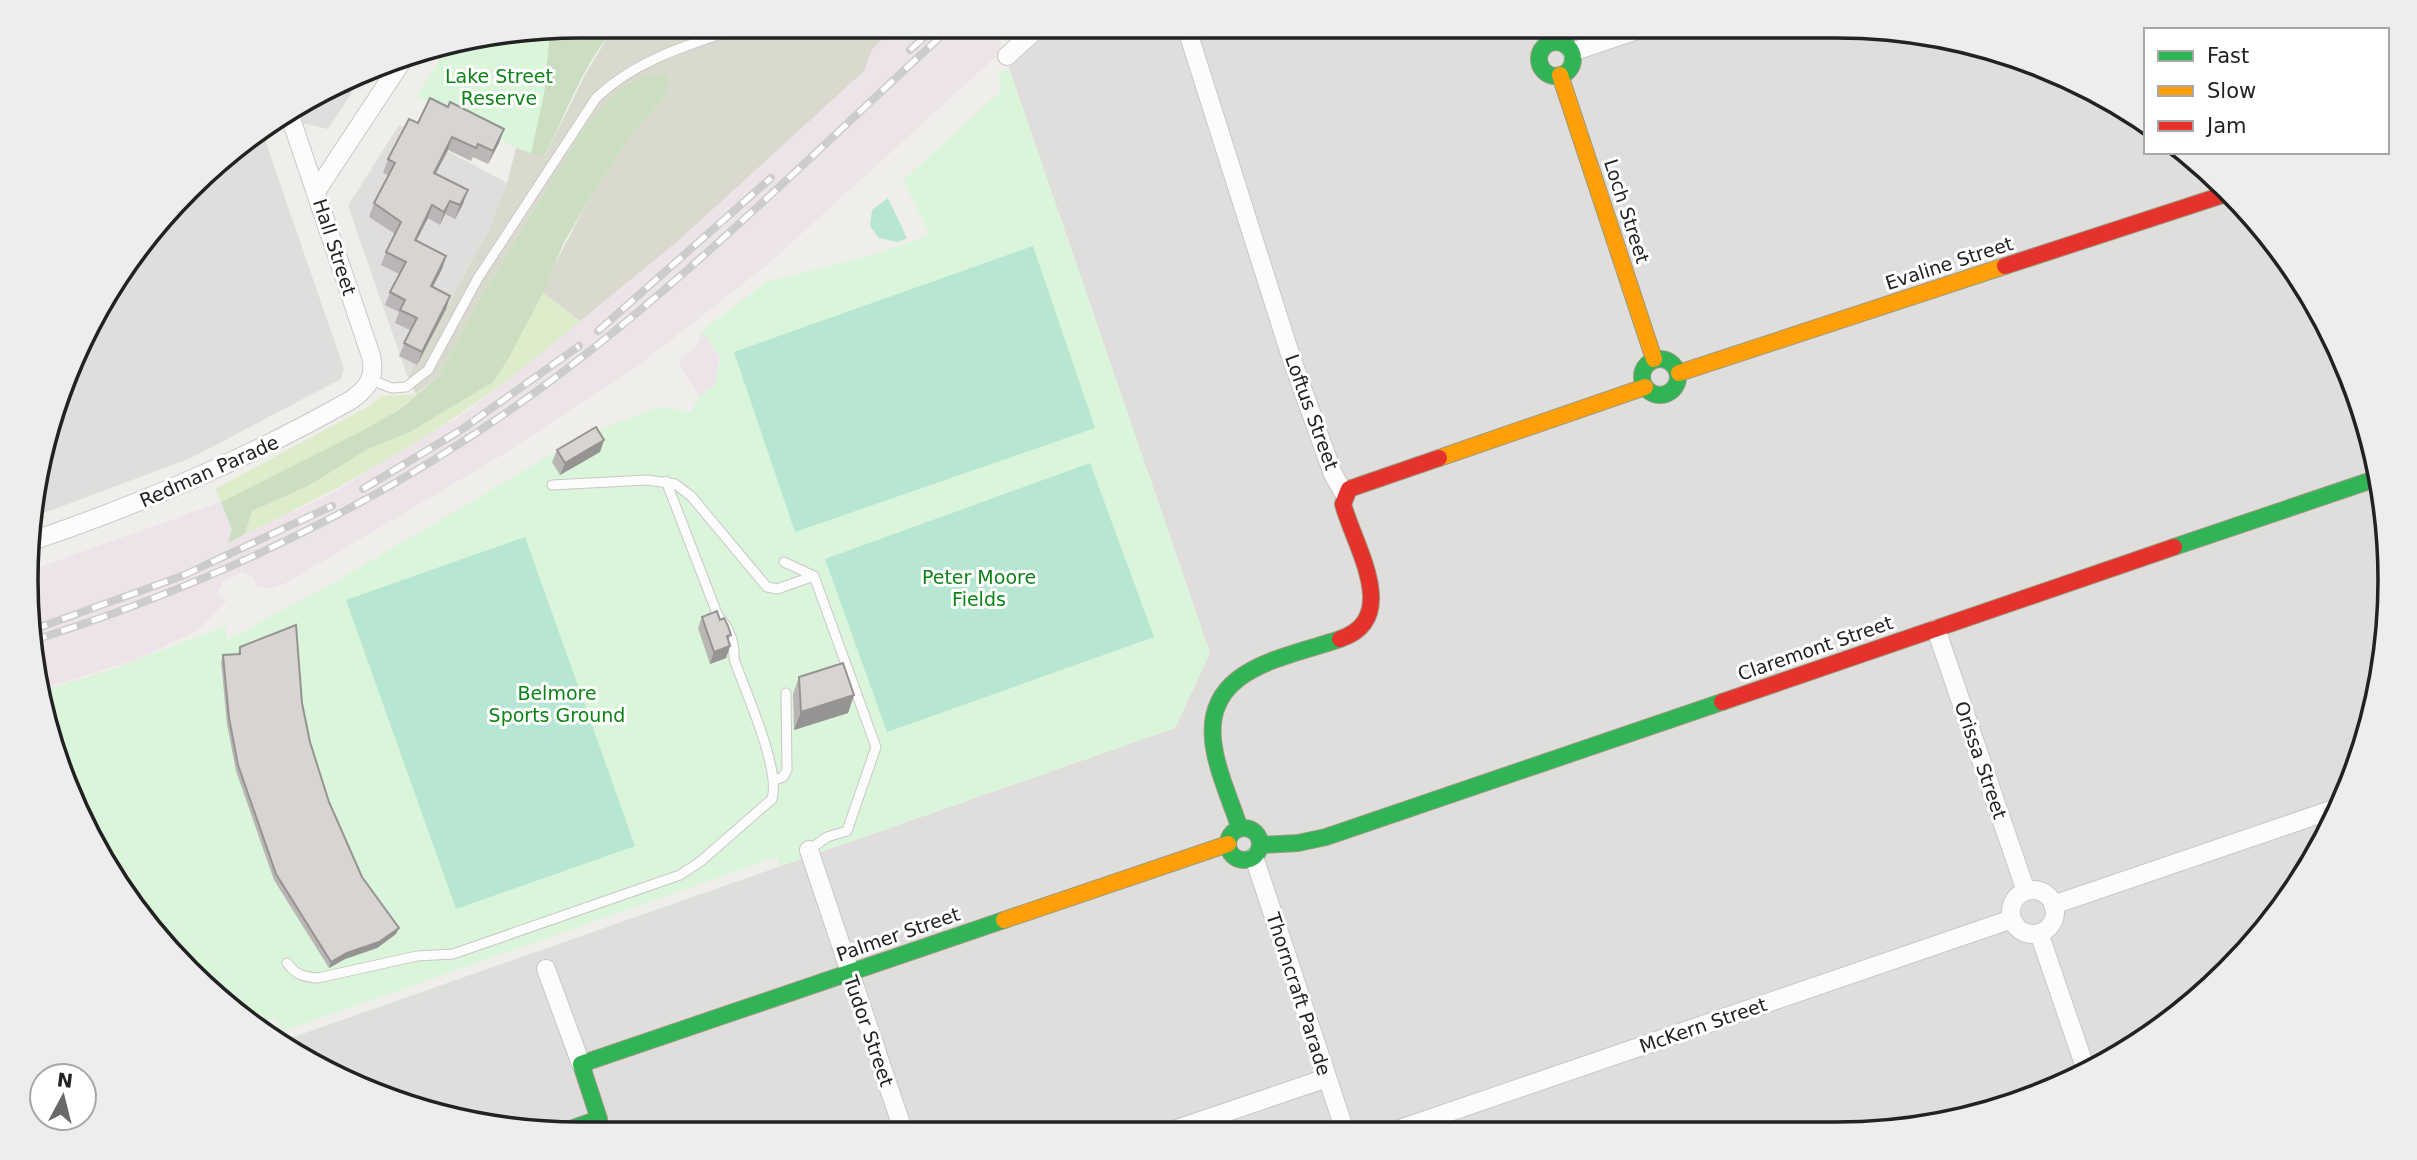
<svg xmlns="http://www.w3.org/2000/svg" width="2417" height="1160" viewBox="0 0 2417 1160" font-family="'DejaVu Sans',sans-serif">
	<style>
		.residential { fill: #dfdedc }
		.industrial { fill: #ede4e9 }
		.construction { fill: #d9d9cd }
		.grass { fill: #ddeccb }
		.forest { fill: #cbdec1 }
		.park { fill: #daf5da }
		.pitch { fill: #b7e6d2 }
		.lines { fill: none; stroke-linecap: round; stroke-linejoin: round }
		.lane-casing { stroke: #c9c8c7; stroke-width: 11 }
		.street-casing { stroke: #c9c8c7; stroke-width: 20 }
		.fast-casing { stroke: #999a82; stroke-width: 18 }
		.slow-casing { stroke: #999a82; stroke-width: 18 }
		.jam-casing { stroke: #999a82; stroke-width: 18 }
		.lane { stroke: #fdfcfc; stroke-width: 9 }
		.street { stroke: #fdfcfc; stroke-width: 18 }
		.fast { stroke: #30b455; stroke-width: 16 }
		.slow { stroke: #ff9f0a; stroke-width: 16 }
		.jam { stroke: #e5322d; stroke-width: 16 }
		.rail-casing { stroke: #ccc; stroke-width: 8 }
		.rail { stroke: #fff; stroke-width: 5; stroke-dasharray: 16; stroke-linecap: butt }
		.wall { fill: #b9b6b5 }
		.shaded-wall { fill: #969493 }
		.building { fill: #d7d4d2; stroke: #969493; stroke-width: 2 }
		.labels { text-anchor: middle; dominant-baseline: central; stroke-width: 6; stroke-linejoin: round; paint-order: stroke }
		.park-label { font-size: 19px; fill: #0c8416; stroke: #fff }
		.street-label { font-size: 19px; fill: #222; stroke: #fff }
		.rim { fill: none; stroke: #222; stroke-width: 3.5 }
	</style>
	<rect width="100%" height="100%" fill="#f0eeeb"/>
	<path class="residential" d="M1055,26H1837L1945,37L2049,69L2146,120V152H2184L2229,189L2298,273L2349,368L2380,472L2391,580L2380,688L2348,792L2277,917L2174,1019L2049,1091L1910,1129L580,1134L472,1123L368,1091L285,1040L1175,728L1210,653L1009,68Z
		M362,77L328,129L284,119Z
		M399,125L507,183L489,230L454,299L408,378L348,206Z
		M262,131L344,369L341,379L191,458L36,516L37,472L101,303L164,215L243,141Z"/>
	<path class="industrial" d="M894,26H999L1001,52L767,265L644,361L502,455L284,584L273,588L257,587L253,577L241,572L222,582L217,595L227,600L197,631L134,660L42,689L31,653L34,569L221,502L232,530L229,542L332,493L468,411L678,241L864,71L872,50Z
		M702,331L720,357L715,386L699,396L680,366L681,357L695,348Z"/>
	<path class="construction" d="M618,26H894L872,50L864,71L678,241L580,321L543,293L547,279L587,203L632,134L666,97L585,126L476,305L439,376L416,394L408,378L489,230L507,183L516,148L545,156L585,75L609,35Z"/>
	<path class="grass" d="M543,293L580,321C474,414 371,474 245,534L252,511L308,486L368,449L410,432L493,382Z
		M416,394C368,439 282,472 221,502L215,489L371,405L381,396Z"/>
	<path class="forest" d="M580,26H618C584,59 566,115 544,157L531,153L544,93L550,31Z
		M667,73L666,97L632,134L587,203L563,244L543,293L507,361L493,382L410,432L368,449L308,486L252,511L245,534L228,543L232,530L221,502L364,430L400,409L439,376L476,305L585,126L620,88L644,76Z"/>
	<path class="park" d="M550,31L544,93L531,153L516,148L417,96L447,48Z
		M1009,68L1210,653L1175,728L780,866L777,857L281,1032L276,1017L269,1020L274,1033L215,996L140,917L84,825L43,691L116,668L225,626L227,640L333,583L583,436L659,407L691,412L699,396L715,385L720,357L702,331L766,282L865,257L930,235L903,180L1001,91L998,76Z"/>
	<path class="pitch" d="M888,198L907,238L898,242L879,238L870,226L872,210Z
		M1033,246L1095,428L795,532L734,352Z
		M1090,463L1154,637L887,732L825,559Z
		M525,537L635,846L456,909L346,600Z"/>
	<g class="lines">
		<defs>
			<path id="lane" d="M371,380L392,388L406,387L428,370L478,278L596,98C637,59 691,44 744,26
				M552,485L647,480L675,484L691,496L767,587L777,589L814,576
				M784,562L814,576L876,747L847,831L827,837L809,850
				M775,780L783,777L787,770L786,693
				M287,963C296,975 304,977 318,978L417,956L453,954L680,875L701,861L772,799C781,769 745,691 734,659C735,643 729,627 718,616L666,481"/>
			<path id="street" d="M1186,26L1291,357L1333,474L1345,495
				M1572,52L1649,26
				M1007,56L1040,26
				M317,190L406,55
				M35,540C146,502 249,458 351,400C368,388 376,377 371,356L290,116
				M1936,629L2026,891
				M809,850L904,1133
				M1254,857L1345,1131
				M2011 912a22 22 0 1 1 44 0a22 22 0 1 1-44 0Z
				M2053,905L2340,807
				M2039,933L2086,1070
				M546,969L581,1064
				M1394,1131L2012,919
				M1168,1132L1327,1078"/>
			<path id="fast" d="M1539 59a17 17 0 1 1 34 0a17 17 0 1 1-34 0Z
				M1642 377a18 18 0 1 1 36 0a18 18 0 1 1-36 0Z
				M2174,547L2381,477
				M1228 844a16 16 0 1 1 32 0a16 16 0 1 1-32 0Z
				M1240,829C1232,804 1220,779 1215,753C1197,668 1282,659 1340,639
				M1260,845L1298,843L1326,837L1722,702
				M562,1132L599,1119L581,1064L1004,920"/>
			<path id="slow" d="M1560,75L1654,359
				M1679,373L2005,266
				M1439,458L1645,387
				M1004,920L1228,844"/>
			<path id="jam" d="M2005,266L2232,192
				M1340,639C1402,618 1354,546 1343,504L1349,489L1439,458
				M1722,702L2174,547"/>
		</defs>
		<use href="#lane" class="lane-casing"/>
		<use href="#street" class="street-casing"/>
		<use href="#fast" class="fast-casing"/>
		<use href="#slow" class="slow-casing"/>
		<use href="#jam" class="jam-casing"/>
		<use href="#lane" class="lane"/>
		<use href="#street" class="street"/>
		<use href="#fast" class="fast"/>
		<use href="#slow" class="slow"/>
		<use href="#jam" class="jam"/>
		<defs>
			<path id="rail" d="M910,50L937,26
				M598,331L771,178
				M363,489L461,430L579,346
				M32,630L182,576L332,506
				M31,641C220,582 398,495 556,377C697,271 822,145 952,26"/>
		</defs>
		<use href="#rail" class="rail-casing"/>
		<use href="#rail" class="rail"/>
	</g>
	<path class="wall" d="M448,107L504,129L499,143L488,164L473,157L471,161L448,150L436,173L463,204L455,219L445,214L440,225L428,218L416,241L446,256L442,269L433,287L450,296L446,309L417,365L399,356L410,330L395,323L399,312L385,305L390,292L399,274L381,265L386,252L395,234L369,217L374,203L388,175L383,173L388,159L418,123Z
		M604,440L600,452L560,475L552,462L557,450Z
		M702,617L720,620L731,635L728,641L730,646L726,658L710,664L698,628Z
		M240,647L302,703L310,742L329,802L362,877L399,928L396,934L377,948L345,959L329,968L274,880L236,771L227,724L221,661L223,655L238,654Z
		M799,677L854,695L848,713L794,730L793,694Z"/>
	<path class="shaded-wall" d="M358,79L356,85L352,86L350,92L326,101L328,95Z
		M504,129L499,143L488,164L493,151Z
		M452,137L448,150L429,186L434,173Z
		M468,190L463,204L455,219L460,205Z
		M450,201L445,214L440,225L444,212Z
		M432,205L428,218L410,253L415,240Z
		M446,256L442,269L426,299L431,286Z
		M450,296L446,309L417,365L422,352Z
		M604,440L600,452L560,475L565,463Z
		M730,646L726,658L710,664L714,652Z
		M854,695L848,713L794,730L801,712Z
		M399,928L396,934L377,948L345,959L329,968L331,962L347,953Z"/>
	<path class="building" d="M430,98L448,107L450,102L504,129L493,151L478,144L476,148L452,137L434,173L468,190L460,205L450,201L444,212L432,205L415,240L446,256L431,286L450,296L422,352L404,343L417,318L400,310L405,300L390,292L406,262L386,252L401,222L374,203L395,163L388,159L409,119L418,123Z
		M596,427L604,440L565,463L557,450Z
		M717,611L720,620L724,618L728,626L731,635L727,636L730,646L714,652L702,617Z
		M296,625L302,703L310,742L329,802L362,877L399,928L379,942L347,953L331,962L276,874L238,765L229,718L223,655L240,654V647Z
		M843,663L854,695L801,712L799,677Z"/>
	<g class="labels">
		<g class="park-label">
			<text x="499" y="76">Lake Street<tspan x="499" dy="22">Reserve</tspan></text>
			<text x="979" y="577">Peter Moore<tspan x="979" dy="22">Fields</tspan></text>
			<text x="557" y="693">Belmore<tspan x="557" dy="22">Sports Ground</tspan></text>
		</g>
		<g class="street-label">
			<text transform="translate(1627 211) rotate(72)">Loch Street</text>
			<text transform="translate(335 247) rotate(72)">Hall Street</text>
			<text transform="translate(1949 263) rotate(-18)">Evaline Street</text>
			<text transform="translate(1312 412) rotate(70)">Loftus Street</text>
			<text transform="translate(209 471) rotate(-24)">Redman Parade</text>
			<text transform="translate(1815 648) rotate(-19)">Claremont Street</text>
			<text transform="translate(1981 760) rotate(71)">Orissa Street</text>
			<text transform="translate(898 934) rotate(-19)">Palmer Street</text>
			<text transform="translate(1299 994) rotate(72)">Thorncraft Parade</text>
			<text transform="translate(1703 1025) rotate(-19)">McKern Street</text>
			<text transform="translate(869 1031) rotate(71)">Tudor Street</text>
		</g>
	</g>
	<path d="M0 0H2417V1160H0ZM580 38H1836A542 542 0 0 1 2378 580V580A542 542 0 0 1 1836 1122H580A542 542 0 0 1 38 580V580A542 542 0 0 1 580 38Z" fill="#ededed" fill-rule="evenodd"/>
	<path class="rim" d="M580 38H1836A542 542 0 0 1 2378 580V580A542 542 0 0 1 1836 1122H580A542 542 0 0 1 38 580V580A542 542 0 0 1 580 38Z"/>
	<rect x="2144" y="28" width="245" height="126" fill="#ffffff" stroke="#a7a7a7" stroke-width="2"/>
	<rect x="2158" y="51" width="35" height="10" fill="#30b455" stroke="#a7a7a7" stroke-width="2"/>
	<text x="2207" y="63" font-size="21" fill="#222222">Fast</text>
	<rect x="2158" y="86" width="35" height="10" fill="#ff9f0a" stroke="#a7a7a7" stroke-width="2"/>
	<text x="2207" y="98" font-size="21" fill="#222222">Slow</text>
	<rect x="2158" y="121" width="35" height="10" fill="#e5322d" stroke="#a7a7a7" stroke-width="2"/>
	<text x="2207" y="133" font-size="21" fill="#222222">Jam</text>
	<g transform="translate(63 1097) rotate(7)"><circle r="33" fill="#ffffff" stroke="#a7a7a7" stroke-width="2"/>
	<path d="M0-5L12 26L0 18L-12 26Z" fill="#6a6968"/>
	<text y="-10" font-size="19" font-weight="bold" text-anchor="middle" fill="#222222">N</text>
	</g>
</svg>
